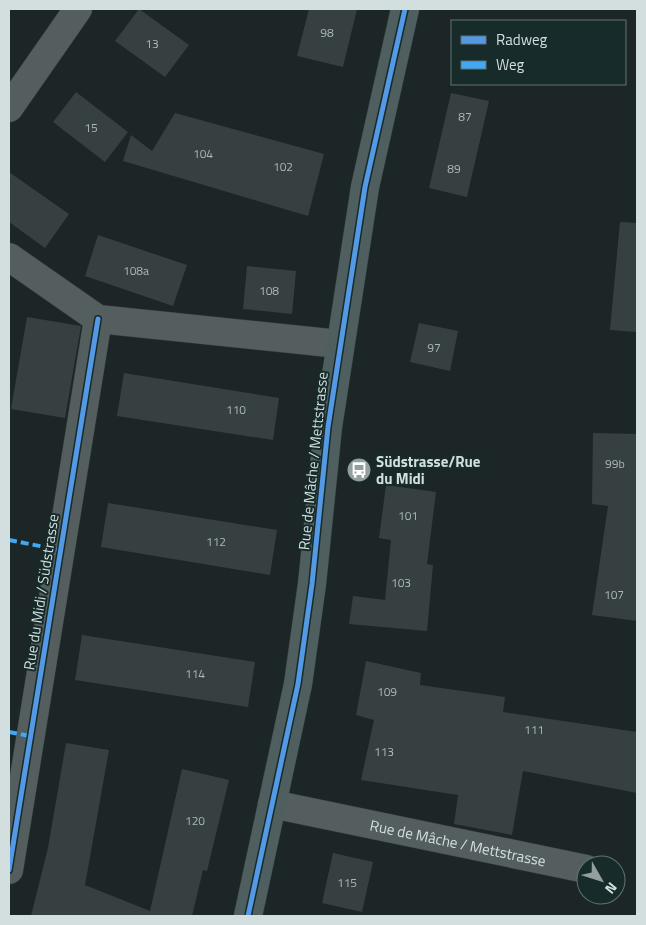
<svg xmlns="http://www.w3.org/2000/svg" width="646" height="925" viewBox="0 0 646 925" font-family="'Titillium Web',sans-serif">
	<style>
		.building { fill: #374040 }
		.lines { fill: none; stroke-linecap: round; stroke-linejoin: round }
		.minor-casing { stroke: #384141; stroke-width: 29 }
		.major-casing { stroke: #384141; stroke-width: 29 }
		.minor { stroke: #555e5e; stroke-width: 28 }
		.major { stroke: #4f5e5e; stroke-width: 28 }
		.quiet { stroke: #3fa9f5; stroke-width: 4; stroke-dasharray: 8 4; stroke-linecap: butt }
		.cycleway-casing { stroke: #172b2b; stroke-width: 8 }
		.cycleway { stroke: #5399e6; stroke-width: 5 }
		.labels { text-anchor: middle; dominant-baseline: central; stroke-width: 4; stroke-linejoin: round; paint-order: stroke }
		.number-label { font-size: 12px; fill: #acb7b7 }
		.street-label { font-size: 15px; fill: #d3dfdf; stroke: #172b2b }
		.poi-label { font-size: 15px; font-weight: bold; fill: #d3dfdf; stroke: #172b2b; text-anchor: start }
	</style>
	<rect width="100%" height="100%" fill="#1c2626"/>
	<path class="building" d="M139,9L189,45L165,77L115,41Z
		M309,9H357L343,67L297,56Z
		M76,92L128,132L105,162L53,122Z
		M451,93L489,101L467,197L429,188Z
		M175,113L324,154L308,216L123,161L131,135L152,151Z
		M9,172L69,214L45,248L9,222Z
		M620,222L637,223V332L610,330Z
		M98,235L187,265L173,306L85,276Z
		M247,266L296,271L292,314L243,309Z
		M27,317L81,326L65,418L11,409Z
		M419,323L458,331L450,371L410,362Z
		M124,373L279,398L273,440L117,416Z
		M593,433L637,434V621L592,615L608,506L592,504Z
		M386,485L436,492L427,564L433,565L427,631L349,624L353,596L385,600L391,540L379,538Z
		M108,503L277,530L270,575L101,547Z
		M82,635L255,662L248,707L75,680Z
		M366,661L421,673L420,685L505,697L503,712L637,732V793L523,771L512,835L454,824L458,795L361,780L374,720L356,715Z
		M66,743L109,750L85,885L150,911L182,769L229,780L207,871L203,870L192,916H31L48,848Z
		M333,853L373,862L362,912L322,903Z"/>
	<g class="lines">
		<defs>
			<g id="minor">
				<path d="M9,108L78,9"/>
				<path d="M9,257L98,319L339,344"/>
				<path id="s1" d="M272,804L586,869"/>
				<path d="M9,870L98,319"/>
			</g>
			<path id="major" d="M248,916L298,684L312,584L328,427L365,187L405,9"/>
		</defs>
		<use href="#minor" class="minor-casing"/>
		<use href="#major" class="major-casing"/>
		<use href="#minor" class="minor"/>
		<use href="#major" class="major"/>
		<path class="quiet" d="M9,540L60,550
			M9,732L30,736"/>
		<defs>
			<path id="cycleway" d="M9,870L98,319
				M248,916L298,684L312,584L328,427L365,187L405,9"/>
		</defs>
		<use href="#cycleway" class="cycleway-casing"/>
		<use href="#cycleway" class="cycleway"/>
	</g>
	<defs>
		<symbol id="bus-disc" viewBox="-11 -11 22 22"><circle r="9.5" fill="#939e9e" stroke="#172b2b"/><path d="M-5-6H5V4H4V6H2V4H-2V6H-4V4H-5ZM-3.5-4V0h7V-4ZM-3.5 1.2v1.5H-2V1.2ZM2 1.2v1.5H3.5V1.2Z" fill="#fff"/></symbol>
	</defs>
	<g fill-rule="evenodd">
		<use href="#bus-disc" x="345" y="456" width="28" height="28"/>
	</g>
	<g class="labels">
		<g class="number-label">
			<text x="327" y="32">98</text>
			<text x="152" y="43">13</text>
			<text x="465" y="116">87</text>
			<text x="91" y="127">15</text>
			<text x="203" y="153">104</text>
			<text x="283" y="166">102</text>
			<text x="454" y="168">89</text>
			<text x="136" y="270">108a</text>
			<text x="269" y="290">108</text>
			<text x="434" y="347">97</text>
			<text x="236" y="409">110</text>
			<text x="615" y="463">99b</text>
			<text x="408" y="515">101</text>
			<text x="216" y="541">112</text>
			<text x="401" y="582">103</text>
			<text x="614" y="594">107</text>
			<text x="195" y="673">114</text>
			<text x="387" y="691">109</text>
			<text x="534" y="729">111</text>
			<text x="384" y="751">113</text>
			<text x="195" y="820">120</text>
			<text x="347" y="882">115</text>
		</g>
		<g class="street-label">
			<text transform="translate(313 461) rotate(-84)">Rue de Mâche / Mettstrasse</text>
			<text transform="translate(41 592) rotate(-81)">Rue du Midi / Südstrasse</text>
			<text stroke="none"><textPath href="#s1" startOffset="190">Rue de Mâche / Mettstrasse</textPath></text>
		</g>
		<g class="poi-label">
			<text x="376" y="461">Südstrasse/Rue<tspan x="376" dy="17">du Midi</tspan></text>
		</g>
	</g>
	<rect width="646" height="925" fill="none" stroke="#d3dfdf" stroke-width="20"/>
	<rect x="451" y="20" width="175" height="65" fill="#172b2b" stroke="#627373"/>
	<rect x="461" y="36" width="25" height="8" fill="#5399e6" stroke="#627373"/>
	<text x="496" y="45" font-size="15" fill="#d3dfdf">Radweg</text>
	<rect x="461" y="61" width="25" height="8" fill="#3fa9f5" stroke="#627373"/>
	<text x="496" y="70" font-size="15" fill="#d3dfdf">Weg</text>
	<g transform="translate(601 880) rotate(129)"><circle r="24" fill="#172b2b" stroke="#627373"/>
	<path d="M0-4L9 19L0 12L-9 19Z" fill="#939e9e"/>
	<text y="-8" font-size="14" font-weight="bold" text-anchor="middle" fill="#d3dfdf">N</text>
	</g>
</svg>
